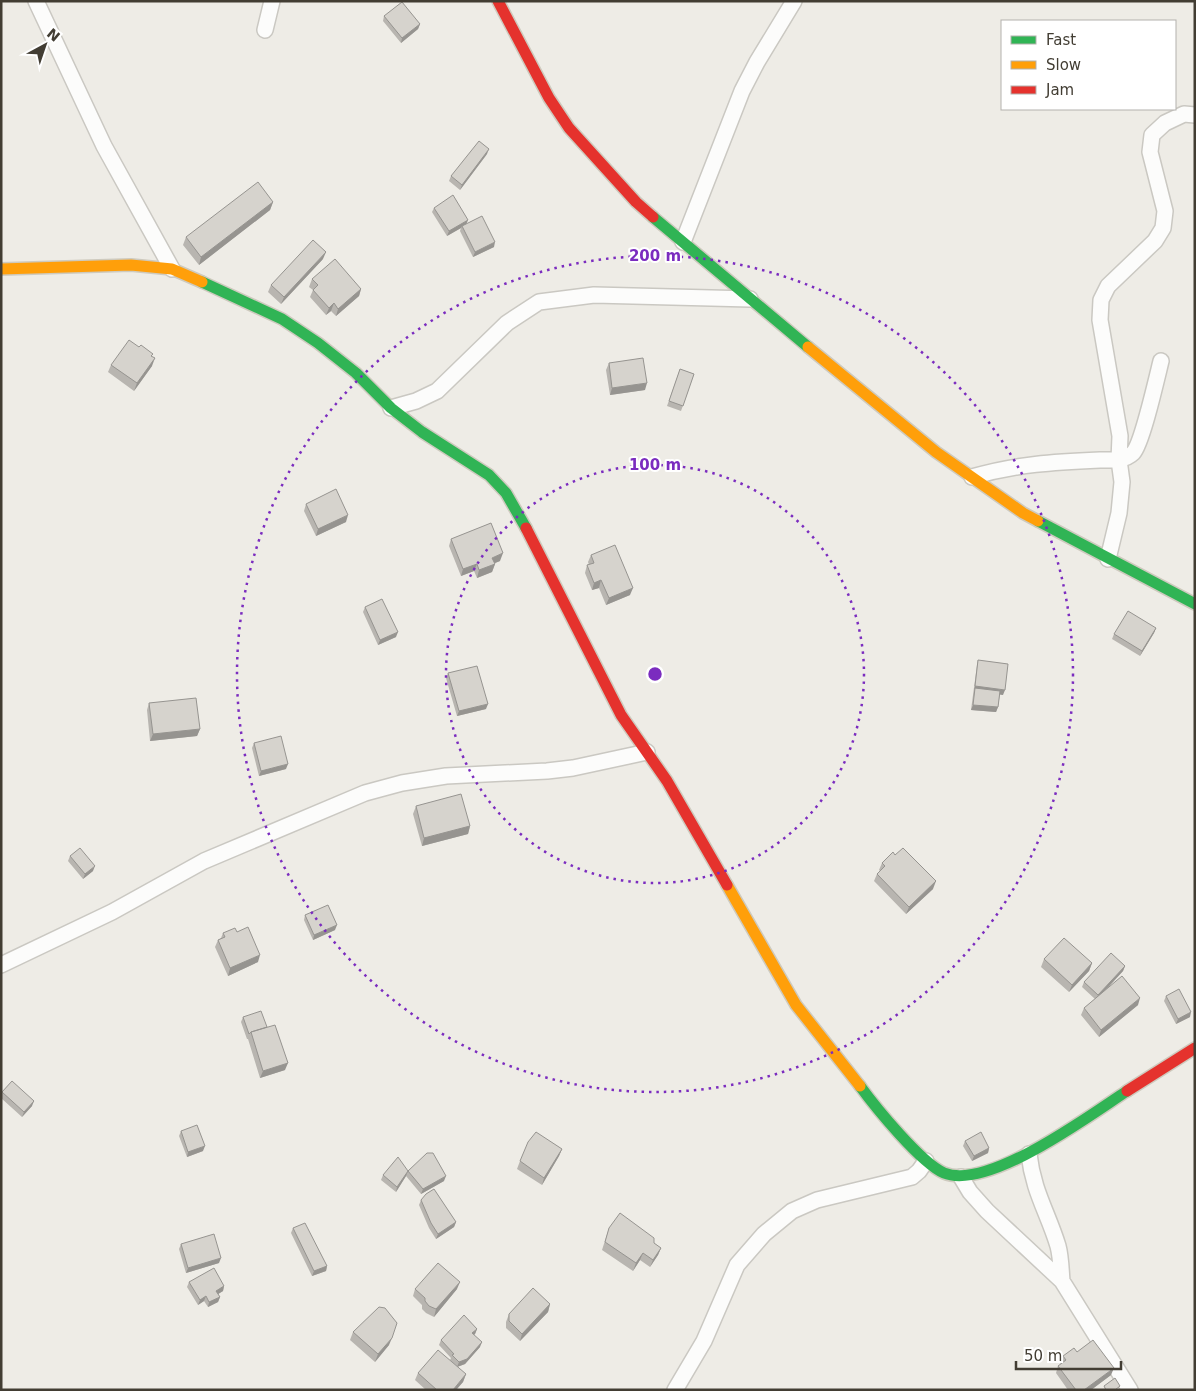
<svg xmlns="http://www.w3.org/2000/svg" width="1196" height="1391" viewBox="0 0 1196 1391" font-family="'DejaVu Sans',sans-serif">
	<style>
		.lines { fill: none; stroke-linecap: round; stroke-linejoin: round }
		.street-casing { stroke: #cac8c2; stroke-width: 18 }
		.fast-casing { stroke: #cecabe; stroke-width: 14 }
		.slow-casing { stroke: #cecabe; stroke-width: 14 }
		.jam-casing { stroke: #cecabe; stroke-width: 14 }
		.street { stroke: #fcfcfb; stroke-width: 15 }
		.fast { stroke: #30b455; stroke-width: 11 }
		.slow { stroke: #ff9f0a; stroke-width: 11 }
		.jam { stroke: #e5322d; stroke-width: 11 }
		.wall { fill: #b8b5b0 }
		.shaded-wall { fill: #969490 }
		.building { fill: #d6d3cd; stroke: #969490 }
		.ring { fill: none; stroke: #7b2cbf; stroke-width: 2.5; stroke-dasharray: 2.5 5 }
		.centre { fill: #7b2cbf; stroke: #fff; stroke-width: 2.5 }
		.ring-label { font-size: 15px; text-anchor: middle; font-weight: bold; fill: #7b2cbf; stroke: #fff; stroke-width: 4; stroke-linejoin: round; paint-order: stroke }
	</style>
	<rect width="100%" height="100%" fill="#eeece6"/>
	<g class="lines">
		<defs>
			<path id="street" d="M36,1L104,146L172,269
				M265,30L272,1
				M683,242L742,91L757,62L794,1
				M391,408L416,401L437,391L507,323L539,302L594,295L750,299
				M972,477C1016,464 1055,462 1100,460C1111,460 1125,461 1133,453C1142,444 1157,377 1161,361
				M1108,559L1119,513L1122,482L1119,460L1120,436L1100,320L1101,300L1108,286L1155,241L1163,228L1165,211L1150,152L1152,135L1165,123L1184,114L1195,115
				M1,965L112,912L204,861L365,793L402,783L446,776L547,771L573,768L647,752
				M1029,1154C1033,1191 1048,1213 1058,1246C1061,1257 1061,1270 1062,1281
				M961,1177L970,1192L987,1211L1062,1281L1130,1390
				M675,1390L704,1341L737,1265L764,1234L792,1211L817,1200L912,1177L919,1171L926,1161"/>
			<path id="fast" d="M653,217L808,347
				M202,282L282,319L318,343L356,373L391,408L422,432L489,475L506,493L526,528
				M1038,521L1195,604
				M860,1086C876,1108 921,1163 944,1173C988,1191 1090,1115 1127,1091"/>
			<path id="slow" d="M1,269L131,265L172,269L202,282
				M808,347L936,452L1023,513L1038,521
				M727,885L796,1005L860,1086"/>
			<path id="jam" d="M498,1L549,98L569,128L636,202L653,217
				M526,528L621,715L667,781L727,885
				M1127,1091L1195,1048"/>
		</defs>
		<use href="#street" class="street-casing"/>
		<use href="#fast" class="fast-casing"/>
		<use href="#slow" class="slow-casing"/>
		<use href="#jam" class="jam-casing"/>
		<use href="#street" class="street"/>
		<use href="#fast" class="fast"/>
		<use href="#slow" class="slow"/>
		<use href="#jam" class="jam"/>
	</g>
	<path class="wall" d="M384,16L420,24L418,29L401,43L383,21Z
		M487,154L460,190L449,181L451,176Z
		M273,202L270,210L199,265L183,245L186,237Z
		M434,208L467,224L494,247L473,257L460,231L461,228L447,236L432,212Z
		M323,259L281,304L268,292L271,285Z
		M312,279L361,289L359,296L336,316L331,311L326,315L310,297L313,290L309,287Z
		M152,356V366L134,391L108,372L111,365Z
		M609,363L645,390L610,395L606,370Z
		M680,369L694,374L681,411L667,406Z
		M306,504L346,522L316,536L304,511Z
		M451,539L500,561L495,563V564L492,572L477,578L474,571L461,576L449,546Z
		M591,555L630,595L606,605L599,588L592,590L585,573L587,565H589L588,562Z
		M365,607L396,637L378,645L363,612Z
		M1156,628L1154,633L1140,656L1112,639L1114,634Z
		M978,660L1003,695L1000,694L998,707L996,712L971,710L977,665Z
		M448,673L486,709L457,716L446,678Z
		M149,703L200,729L197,736L150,741L147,710Z
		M254,743L286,769L259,776L252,748Z
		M416,806L470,826L468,834L422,846L413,814Z
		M895,855L933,889L906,914L874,881L877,874L880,871L879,870L882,863Z
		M70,856L93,871L83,879L68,861Z
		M305,915L335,930L313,940L304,920Z
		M223,933L258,962L228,976L215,947L218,940L221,938Z
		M1044,959L1092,963L1089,971L1069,992L1041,967Z
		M1125,966L1123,971L1106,990L1138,1005L1099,1037L1081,1015L1084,1008L1095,999L1082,987L1084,982Z
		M1166,996L1190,1017L1176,1024L1164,1001Z
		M243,1017L267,1027L285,1070L260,1078L248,1039H247L241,1022Z
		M2,1092L32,1106L22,1117L1,1098Z
		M181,1131L203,1151L187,1157L179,1136Z
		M965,1141L989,1148L988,1153L972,1161L963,1146Z
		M562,1149L559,1156L542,1185L517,1169L520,1161Z
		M408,1171L444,1181L421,1194L406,1176L396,1192L381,1180L383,1175Z
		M421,1200L456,1222L454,1227L436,1239L429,1228L419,1205Z
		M293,1228L327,1266L326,1271L312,1276L291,1233Z
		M609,1228L654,1243L661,1248L658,1255L650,1267L640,1260L633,1271L602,1250Z
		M181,1244L219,1263L186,1273L179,1249Z
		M189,1282L224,1286L223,1291L218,1294L220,1297L218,1302L208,1307L204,1301L198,1305L187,1287Z
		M415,1289H457L434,1317L426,1313L422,1309V1305L413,1296Z
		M550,1304L548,1312L520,1341L506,1328V1322L509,1314Z
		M477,1329L475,1334L474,1335L480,1347L465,1364L457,1367L450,1360L451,1358L439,1345L441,1340Z
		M353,1332L389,1345L375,1362L350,1340Z
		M1077,1352L1111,1375L1091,1390H1068L1056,1373L1058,1366L1061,1364L1060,1363L1063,1356Z
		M418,1373L466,1374L463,1382L456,1390H426L415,1380Z"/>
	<path class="shaded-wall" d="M420,24L418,29L401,43L402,38Z
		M489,149L487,154L460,190L462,185Z
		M273,202L270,210L199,265L201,257Z
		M468,220L466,225L462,226L461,228L447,236L449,231Z
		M495,242L494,247L473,257L475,252Z
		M326,252L323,259L281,304L284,297Z
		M361,289L359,296L336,316L338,309Z
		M334,303L331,311L326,315L329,308Z
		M155,358L152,366L134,391L137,383Z
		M647,383L645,390L610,395L612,388Z
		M348,515L346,522L316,536L318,529Z
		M503,553L500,561L490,565L492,558Z
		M477,564L474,571L461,576L463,569Z
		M495,564L492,572L477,578L479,570Z
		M601,580L599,588L592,590L594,583Z
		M633,588L630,595L606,605L609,598Z
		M1156,628L1154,633L1140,656L1142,651Z
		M398,632L396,637L378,645L380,640Z
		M975,686L1005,690L1003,695L975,691V688L974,691Z
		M488,704L486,709L457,716L459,711Z
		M973,705L998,707L996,712L971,710Z
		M200,729L197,736L150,741L153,734Z
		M288,764L286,769L259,776L261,771Z
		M470,826L468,834L422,846L424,838Z
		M95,866L93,871L83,879L85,874Z
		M936,881L933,889L906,914L909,907Z
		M337,925L335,930L313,940L314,935Z
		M260,955L258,962L228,976L230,968Z
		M1092,963L1089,971L1069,992L1072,985Z
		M1125,966L1123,971L1096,1000L1098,995Z
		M1140,998L1138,1005L1099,1037L1101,1030Z
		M1191,1012L1190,1017L1176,1024L1178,1019Z
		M288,1063L285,1070L260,1078L263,1071Z
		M34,1101L32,1106L22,1117L24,1112Z
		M205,1146L203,1151L187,1157L188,1152Z
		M989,1148L988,1153L972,1161L974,1156Z
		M562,1149L559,1156L542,1185L544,1178Z
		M408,1171L406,1176L396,1192L397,1187Z
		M446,1176L444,1181L421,1194L423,1189Z
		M456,1222L454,1227L436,1239L438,1234Z
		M661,1248L658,1255L650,1267L653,1260Z
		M643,1253L640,1260L633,1271L636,1263Z
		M221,1258L219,1263L186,1273L188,1268Z
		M327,1266L326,1271L312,1276L314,1271Z
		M460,1282L457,1289L434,1317L436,1309Z
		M224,1286L223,1291L215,1296L216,1291Z
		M206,1296L204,1301L198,1305L200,1300Z
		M220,1297L218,1302L208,1307L209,1302Z
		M550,1304L548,1312L520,1341L522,1334Z
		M477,1329L475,1334L470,1338L472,1333Z
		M392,1338L389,1345L375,1362L378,1354Z
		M482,1342L480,1347L465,1364L457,1367L459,1362Z
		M1114,1368L1111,1375L1091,1390H1084Z
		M466,1374L463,1382L456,1390H453Z"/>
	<path class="building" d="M402,2L420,24L402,38L384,16Z
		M479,141L489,149L462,185L451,176Z
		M258,182L273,202L201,257L186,237Z
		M453,195L468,220L449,231L434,208Z
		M482,216L495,242L475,252L462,226Z
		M313,240L326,252L284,297L271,285Z
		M335,259L361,289L338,309L334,303L329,308L313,290L318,285L312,279Z
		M129,340L139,347L141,345L153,354L151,356L155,358L137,383L111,365Z
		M643,358L647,383L612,388L609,363Z
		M680,369L694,374L683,406L669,401Z
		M336,489L348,515L318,529L306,504Z
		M491,523L503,553L492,558L495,564L479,570L477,564L463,569L451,539Z
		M615,545L633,588L609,598L601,580L594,583L587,565L594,563L591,555Z
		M382,599L398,632L380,640L365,607Z
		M1128,611L1156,628L1142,651L1114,634Z
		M978,660L1008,664L1005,690L975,686Z
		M477,666L488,704L459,711L448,673Z
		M975,688L1000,691L998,707L973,705Z
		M196,698L200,729L153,734L149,703Z
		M281,736L288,764L261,771L254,743Z
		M461,794L470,826L424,838L416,806Z
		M80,848L95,866L85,874L70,856Z
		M903,848L936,881L909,907L877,874L885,866L882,863L893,852L895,855Z
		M328,905L337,925L314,935L305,915Z
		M248,927L260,955L230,968L218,940L225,937L223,933L235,928L237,932Z
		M1064,938L1092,963L1072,985L1044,959Z
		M1111,953L1125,966L1098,995L1084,982Z
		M1122,976L1140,998L1101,1030L1084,1008Z
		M1179,989L1191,1012L1178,1019L1166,996Z
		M261,1011L267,1027L251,1032L249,1034L243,1017Z
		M275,1025L288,1063L263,1071L251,1032Z
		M12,1081L34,1101L24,1112L2,1092Z
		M197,1125L205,1146L188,1152L181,1131Z
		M536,1132L562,1149L544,1178L520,1161L528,1142Z
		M981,1132L989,1148L974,1156L965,1141Z
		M427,1153H433L446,1176L423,1189L408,1171Z
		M398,1157L408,1171L397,1187L383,1175Z
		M434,1189L456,1222L438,1234L431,1223L421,1200L426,1194Z
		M620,1213L654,1238V1243L661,1248L653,1260L643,1253L636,1263L605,1242L609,1228Z
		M305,1223L327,1266L314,1271L293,1228Z
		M214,1234L221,1258L188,1268L181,1244Z
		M438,1263L460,1282L436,1309L429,1306L425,1301V1298L415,1289Z
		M214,1268L224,1286L216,1291L220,1297L209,1302L206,1296L200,1300L189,1282Z
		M533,1288L550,1304L522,1334L509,1321V1314Z
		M379,1307L385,1308L397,1323L392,1338L378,1354L353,1332Z
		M464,1315L477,1329L472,1333L482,1342L467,1359L459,1362L452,1355L454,1354L441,1340Z
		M1093,1340L1114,1368L1084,1390H1076L1058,1366L1066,1360L1063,1356L1074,1348L1077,1352Z
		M438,1350L466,1374L453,1390H437L418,1373Z
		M1115,1378L1120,1386L1115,1390H1106L1104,1386Z"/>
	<g class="ring">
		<circle cx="655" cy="674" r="209"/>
		<circle cx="655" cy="674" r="418"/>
	</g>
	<circle cx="655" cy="674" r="8" class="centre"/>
	<g class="ring-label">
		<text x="655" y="261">200 m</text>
		<text x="655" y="470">100 m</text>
	</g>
	<rect width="1196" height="1391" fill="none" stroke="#423d33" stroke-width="5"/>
	<rect x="1001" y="20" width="175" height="90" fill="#ffffff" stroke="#b3b1ad"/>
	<rect x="1011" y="36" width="25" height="8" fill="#30b455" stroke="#b3b1ad"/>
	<text x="1046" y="45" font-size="15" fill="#423d33">Fast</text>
	<rect x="1011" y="61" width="25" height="8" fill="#ff9f0a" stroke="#b3b1ad"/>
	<text x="1046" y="70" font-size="15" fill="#423d33">Slow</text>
	<rect x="1011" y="86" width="25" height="8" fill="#e5322d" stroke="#b3b1ad"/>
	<text x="1046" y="95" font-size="15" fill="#423d33">Jam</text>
	<g transform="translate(45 45) rotate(40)" stroke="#ffffff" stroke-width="4" paint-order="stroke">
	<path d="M0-4L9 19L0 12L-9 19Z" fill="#423d33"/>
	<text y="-8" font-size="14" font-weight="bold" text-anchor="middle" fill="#423d33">N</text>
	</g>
	<path d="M1016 1361v8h105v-8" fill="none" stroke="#423d33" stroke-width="2.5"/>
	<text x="1024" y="1361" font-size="15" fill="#423d33" stroke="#ffffff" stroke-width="4" paint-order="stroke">50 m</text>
</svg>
